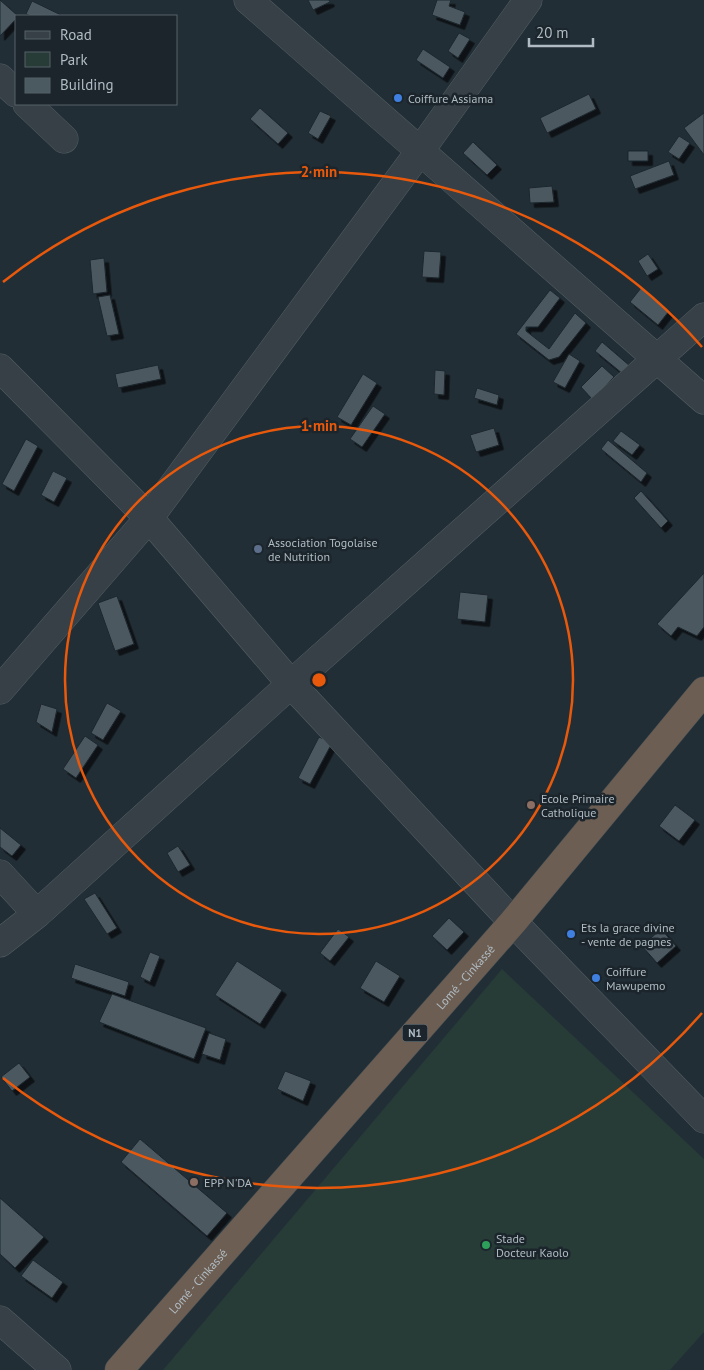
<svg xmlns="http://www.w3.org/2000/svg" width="704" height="1370" viewBox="0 0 704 1370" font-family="'PT Sans',sans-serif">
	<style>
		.green { fill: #273b37 }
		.building { fill: #4b5961; stroke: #1d272d; filter: url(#shadow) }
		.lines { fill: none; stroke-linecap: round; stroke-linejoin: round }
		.minor-casing { stroke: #535e64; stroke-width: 29 }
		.highway-casing { stroke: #404b51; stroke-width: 29 }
		.minor { stroke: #364046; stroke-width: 28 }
		.highway { stroke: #6c5e53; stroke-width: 28 }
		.ring { fill: none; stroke: #e8590c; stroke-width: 2.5 }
		.shop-dot { fill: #3f7fe0; stroke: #1b252b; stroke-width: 2 }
		.service-dot { fill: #5c6f8a; stroke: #1b252b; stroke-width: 2 }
		.education-dot { fill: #8d6e63; stroke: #1b252b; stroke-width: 2 }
		.leisure-dot { fill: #2e9e5b; stroke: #1b252b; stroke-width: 2 }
		.labels { text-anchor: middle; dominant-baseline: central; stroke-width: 5; stroke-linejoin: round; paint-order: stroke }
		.shield { fill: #1b252b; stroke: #838e95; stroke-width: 1 }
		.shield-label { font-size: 11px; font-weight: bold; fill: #b0bbc3 }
		.poi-label { font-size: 12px; fill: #b0bbc3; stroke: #1b252b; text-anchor: start }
		.street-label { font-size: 12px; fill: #b0bbc3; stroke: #1b252b }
		.centre { fill: #e8590c; stroke: #1b252b; stroke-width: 2.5 }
		.ring-label { font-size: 15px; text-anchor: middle; font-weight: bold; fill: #e8590c; stroke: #1b252b; stroke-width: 5; stroke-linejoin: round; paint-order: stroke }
	</style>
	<defs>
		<filter id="shadow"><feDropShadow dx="4.5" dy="4.5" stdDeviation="0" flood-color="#0009"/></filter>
	</defs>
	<rect width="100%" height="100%" fill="#222e36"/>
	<path class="green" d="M502,969L704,1159V1332L670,1370H163Z"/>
	<path class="building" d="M0,0L18,16H16V19L0,36Z
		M308,0H329L330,2L313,10Z
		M437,0H451L449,6L465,12L460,25L432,15Z
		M32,1L63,16H31L26,14Z
		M459,33L470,39L458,58L448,51Z
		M423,49L450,67L443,78L416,60Z
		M589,94L596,109L547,133L540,118Z
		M260,108L288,133L278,144L250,119Z
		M320,111L331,116L318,139L308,133Z
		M704,113V155L684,128Z
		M679,136L690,143L679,159L668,152Z
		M473,142L497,165L487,175L463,153Z
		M628,151H648V161H628Z
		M669,161L674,175L635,189L630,176Z
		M552,186L554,202L530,203L529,188Z
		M424,251L441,252L439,278L422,277Z
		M648,254L658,269L647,276L638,261Z
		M104,258L107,292L93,294L90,260Z
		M641,288L669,311L658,325L630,302Z
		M550,290L560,298L538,327H526V331L549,349L575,313L586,323L559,357L549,360L516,334Z
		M110,295L119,334L107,336L98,297Z
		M602,342L630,366L623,374L595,351Z
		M569,354L580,361L565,388L553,382Z
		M158,365L161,379L118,388L115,374Z
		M602,366L614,377L592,399L581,387Z
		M435,370L445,371L444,395L434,394Z
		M363,374L377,383L351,425L337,417Z
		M477,388L499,395L497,405L474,398Z
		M373,406L385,414L362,447L350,439Z
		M494,428L499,445L476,452L470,435Z
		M621,431L640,445L632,455L613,441Z
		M26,439L38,446L14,491L2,484Z
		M608,440L647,473L641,482L601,449Z
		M53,471L67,478L54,502L41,495Z
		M641,491L668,521L661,528L634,498Z
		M704,573V627L697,636L678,627L671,636L657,624Z
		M460,592L488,595L485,622L457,619Z
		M117,596L134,644L115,651L98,603Z
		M107,703L121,711L103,740L91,733Z
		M41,704L57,709L52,732L36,722Z
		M85,736L98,745L76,778L63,769Z
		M319,737L332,743L310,784L298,778Z
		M675,805L695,820L679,841L659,826Z
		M0,828L21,845L12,856L0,847Z
		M178,846L190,865L178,872L167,853Z
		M95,893L117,928L107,934L84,899Z
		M449,918L464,932L447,950L432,936Z
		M338,929L349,937L330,961L320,953Z
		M661,929L676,946L657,963L642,946Z
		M150,952L160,956L150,982L140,977Z
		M237,961L282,990L260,1024L215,995Z
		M376,961L400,976L384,1002L360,988Z
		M75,964L129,982L125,996L71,978Z
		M112,994L206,1028L194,1059L99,1022Z
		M209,1033L226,1039L220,1060L202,1054Z
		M19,1063L30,1077L12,1091L1,1077Z
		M285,1071L311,1081L303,1101L277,1089Z
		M140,1139L227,1213L207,1236L121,1162Z
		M0,1198L44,1237L15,1268L0,1254Z
		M33,1260L63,1282L52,1298L21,1276Z"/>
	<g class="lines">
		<defs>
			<path id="minor" d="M248,0L704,400
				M0,78L16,93
				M27,104L64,139
				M0,368L149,518L291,684L513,922L704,1119
				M0,690L149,518L420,151L528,0
				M0,874L37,914
				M0,943L37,914L291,684L704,317
				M0,1320L57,1370"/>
			<g id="highway">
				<path id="s1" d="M119,1370L513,922L704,691"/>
			</g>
		</defs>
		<use href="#minor" class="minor-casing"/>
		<use href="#highway" class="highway-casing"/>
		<use href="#minor" class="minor"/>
		<use href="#highway" class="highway"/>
	</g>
	<g class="ring">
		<circle cx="319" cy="680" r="254"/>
		<path d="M702 1013A508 508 0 0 1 3 1078M3 282A508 508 0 0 1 702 347"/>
	</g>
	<g class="shop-dot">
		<circle cx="398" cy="98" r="5"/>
		<circle cx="571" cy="934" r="5"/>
		<circle cx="596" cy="978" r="5"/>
	</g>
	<circle class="service-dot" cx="258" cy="549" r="5"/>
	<g class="education-dot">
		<circle cx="531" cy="805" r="5"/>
		<circle cx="194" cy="1182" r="5"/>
	</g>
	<circle class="leisure-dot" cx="486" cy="1245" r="5"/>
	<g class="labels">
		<rect class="shield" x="402.5" y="1024.5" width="25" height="17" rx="4"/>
		<g class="shield-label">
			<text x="415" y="1033">N1</text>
		</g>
		<g class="poi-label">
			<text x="408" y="98">Coiffure Assiama</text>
			<text x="268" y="542">Association Togolaise<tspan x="268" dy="14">de Nutrition</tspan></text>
			<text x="541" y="798">Ecole Primaire<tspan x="541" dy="14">Catholique</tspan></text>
			<text x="581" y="927">Ets la grace divine<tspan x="581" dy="14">- vente de pagnes</tspan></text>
			<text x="606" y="971">Coiffure<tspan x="606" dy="14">Mawupemo</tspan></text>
			<text x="204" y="1182">EPP N'DA</text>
			<text x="496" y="1238">Stade<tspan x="496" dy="14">Docteur Kaolo</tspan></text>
		</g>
		<g class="street-label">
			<text stroke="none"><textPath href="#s1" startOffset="524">Lomé - Cinkassé</textPath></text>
			<text stroke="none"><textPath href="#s1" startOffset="119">Lomé - Cinkassé</textPath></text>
		</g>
	</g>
	<circle cx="319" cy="680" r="8" class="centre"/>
	<g class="ring-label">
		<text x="319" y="177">2 min</text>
		<text x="319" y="431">1 min</text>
	</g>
	<rect x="15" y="15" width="162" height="90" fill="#1b252b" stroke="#576168"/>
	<rect x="25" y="31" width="25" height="8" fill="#364046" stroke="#576168"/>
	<text x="60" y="40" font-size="15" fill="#b0bbc3">Road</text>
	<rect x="25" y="52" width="25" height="15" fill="#273b37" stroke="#576168"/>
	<text x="60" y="65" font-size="15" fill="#b0bbc3">Park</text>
	<rect x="25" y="78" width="25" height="15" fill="#4b5961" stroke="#576168"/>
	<text x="60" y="90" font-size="15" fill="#b0bbc3">Building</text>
	<path d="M529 38v8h64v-8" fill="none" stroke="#b0bbc3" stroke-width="2.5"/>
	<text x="536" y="38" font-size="15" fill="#b0bbc3" stroke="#1b252b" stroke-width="4" paint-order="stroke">20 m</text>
</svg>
